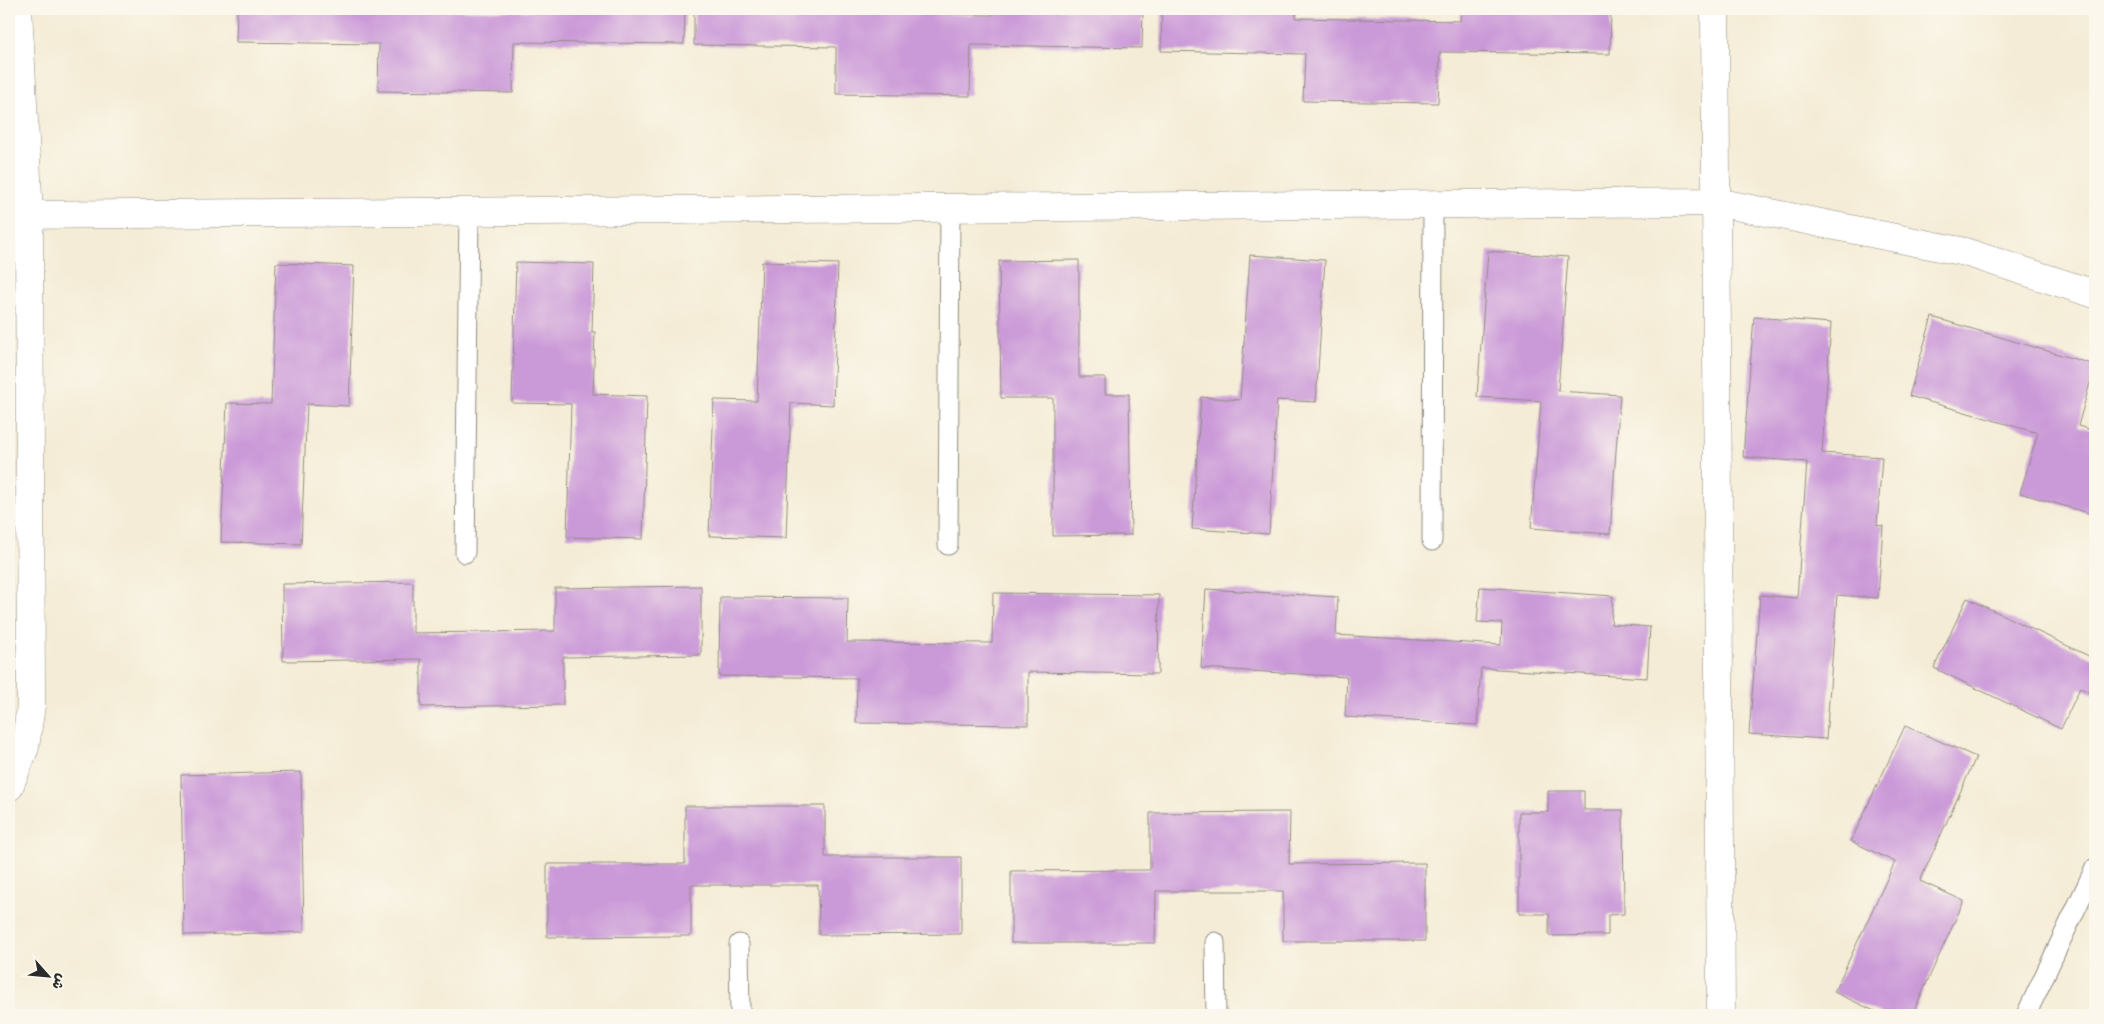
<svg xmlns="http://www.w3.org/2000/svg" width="2104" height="1024" viewBox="0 0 2104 1024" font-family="Itim,'Playpen Sans Arabic',sans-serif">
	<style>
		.building { fill: #ca99d8 }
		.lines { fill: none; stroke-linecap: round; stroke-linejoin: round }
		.service-casing { stroke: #908c80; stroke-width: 21 }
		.minor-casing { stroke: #908c80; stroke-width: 29 }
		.service { stroke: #fff; stroke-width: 19 }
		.minor { stroke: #fff; stroke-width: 28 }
	</style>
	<rect width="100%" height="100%" fill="#fbf7ec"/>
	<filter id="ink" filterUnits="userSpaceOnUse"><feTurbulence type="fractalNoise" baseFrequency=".02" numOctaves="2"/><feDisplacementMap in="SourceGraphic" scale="10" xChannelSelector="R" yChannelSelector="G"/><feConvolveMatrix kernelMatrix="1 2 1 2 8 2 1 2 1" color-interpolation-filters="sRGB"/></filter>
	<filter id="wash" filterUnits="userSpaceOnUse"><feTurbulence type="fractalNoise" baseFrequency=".0096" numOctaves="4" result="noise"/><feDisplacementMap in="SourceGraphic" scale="20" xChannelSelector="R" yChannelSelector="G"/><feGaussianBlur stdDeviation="1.12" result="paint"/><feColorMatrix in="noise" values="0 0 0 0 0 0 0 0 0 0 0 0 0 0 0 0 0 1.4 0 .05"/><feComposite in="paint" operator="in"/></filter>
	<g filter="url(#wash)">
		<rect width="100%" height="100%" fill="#f4ecd6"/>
		<g id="blocks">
			<path class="building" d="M237,9L535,11V9H685L684,44L514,42L513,93L378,91L379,44L236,42Z
				M694,9H829L828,12L992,15L993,9H1143L1142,48L971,45L970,96L836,94V47L694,45Z
				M1162,9H1296V18L1460,21L1461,9H1611L1610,54L1440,52L1438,103L1303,101L1305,54L1161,51Z
				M1488,251L1568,257L1558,391L1620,395L1610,534L1531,528L1541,401L1477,397Z
				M1250,255L1325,260L1316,402L1277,400L1269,534L1192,529L1201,397L1240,400Z
				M1079,260V377H1105V394H1129L1131,535L1053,536V398H1001L999,261Z
				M516,262L594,264L592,332H595L593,394L647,396L643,539L567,537L571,404L512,403Z
				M762,262L838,264L833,405L791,403L786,538L709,536L714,400L757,401Z
				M276,263L354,266L349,406L307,404L301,544L221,542L227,403L271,404Z
				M1754,317L1831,323L1822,453L1882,457L1877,525L1883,526L1878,598L1837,595L1826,739L1749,734L1760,595L1797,598L1807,462L1743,457Z
				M1932,317L2095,365L2078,426L2095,431V515L2020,493L2038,433L1909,396Z
				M413,582V633L555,631V588L701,586V655L563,657V705L421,707V659L283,661L282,584Z
				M1480,587L1613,596L1611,624L1650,627L1647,678L1481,668L1477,725L1345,717L1347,677L1201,668L1206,589L1338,597L1336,635L1501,645L1502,623L1477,622Z
				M993,593L1159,595L1158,674L1028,672V725L856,723L857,678L719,676L720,597L848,598L847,642L992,643Z
				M1967,598L2093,658L2095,654V695L2080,688L2061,729L1934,668Z
				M1905,726L1976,757L1920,881L1964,901L1912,1015H1883L1834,992L1895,862L1851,841Z
				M301,772L304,932L184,935L181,775Z
				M1548,791H1584V810H1623L1624,914L1608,915V935L1549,936V914H1519V812H1548Z
				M685,806H825V857H961V934L819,935L818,885H691V936L547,937V864H685Z
				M1290,812L1289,864L1425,863V941H1283V891H1156L1155,943H1011V871L1150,870V813Z"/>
		</g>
	</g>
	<g filter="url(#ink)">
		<use href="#blocks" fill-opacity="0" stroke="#908c80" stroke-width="1"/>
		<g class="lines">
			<defs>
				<path id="service" d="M1432,541L1433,204
					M948,545L950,208
					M465,553L469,212
					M1215,942L1216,1015
					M739,944L740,1015
					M2026,1015L2095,868"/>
				<path id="minor" d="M1715,9L1721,1015
					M9,215L1716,202L1965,252L2095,294
					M9,787L25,747L31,705L29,215L18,9"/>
			</defs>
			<use href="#service" class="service-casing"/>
			<use href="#minor" class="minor-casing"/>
			<use href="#service" class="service"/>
			<use href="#minor" class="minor"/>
		</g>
	</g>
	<rect width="2104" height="1024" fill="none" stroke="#fbf7ec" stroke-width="30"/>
	<g transform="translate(48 976) rotate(117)" stroke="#fbf7ec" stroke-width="4" paint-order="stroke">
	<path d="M0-4L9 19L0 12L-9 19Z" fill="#2b2b2b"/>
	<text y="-8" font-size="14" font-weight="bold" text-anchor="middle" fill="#2b2b2b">ش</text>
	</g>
</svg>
